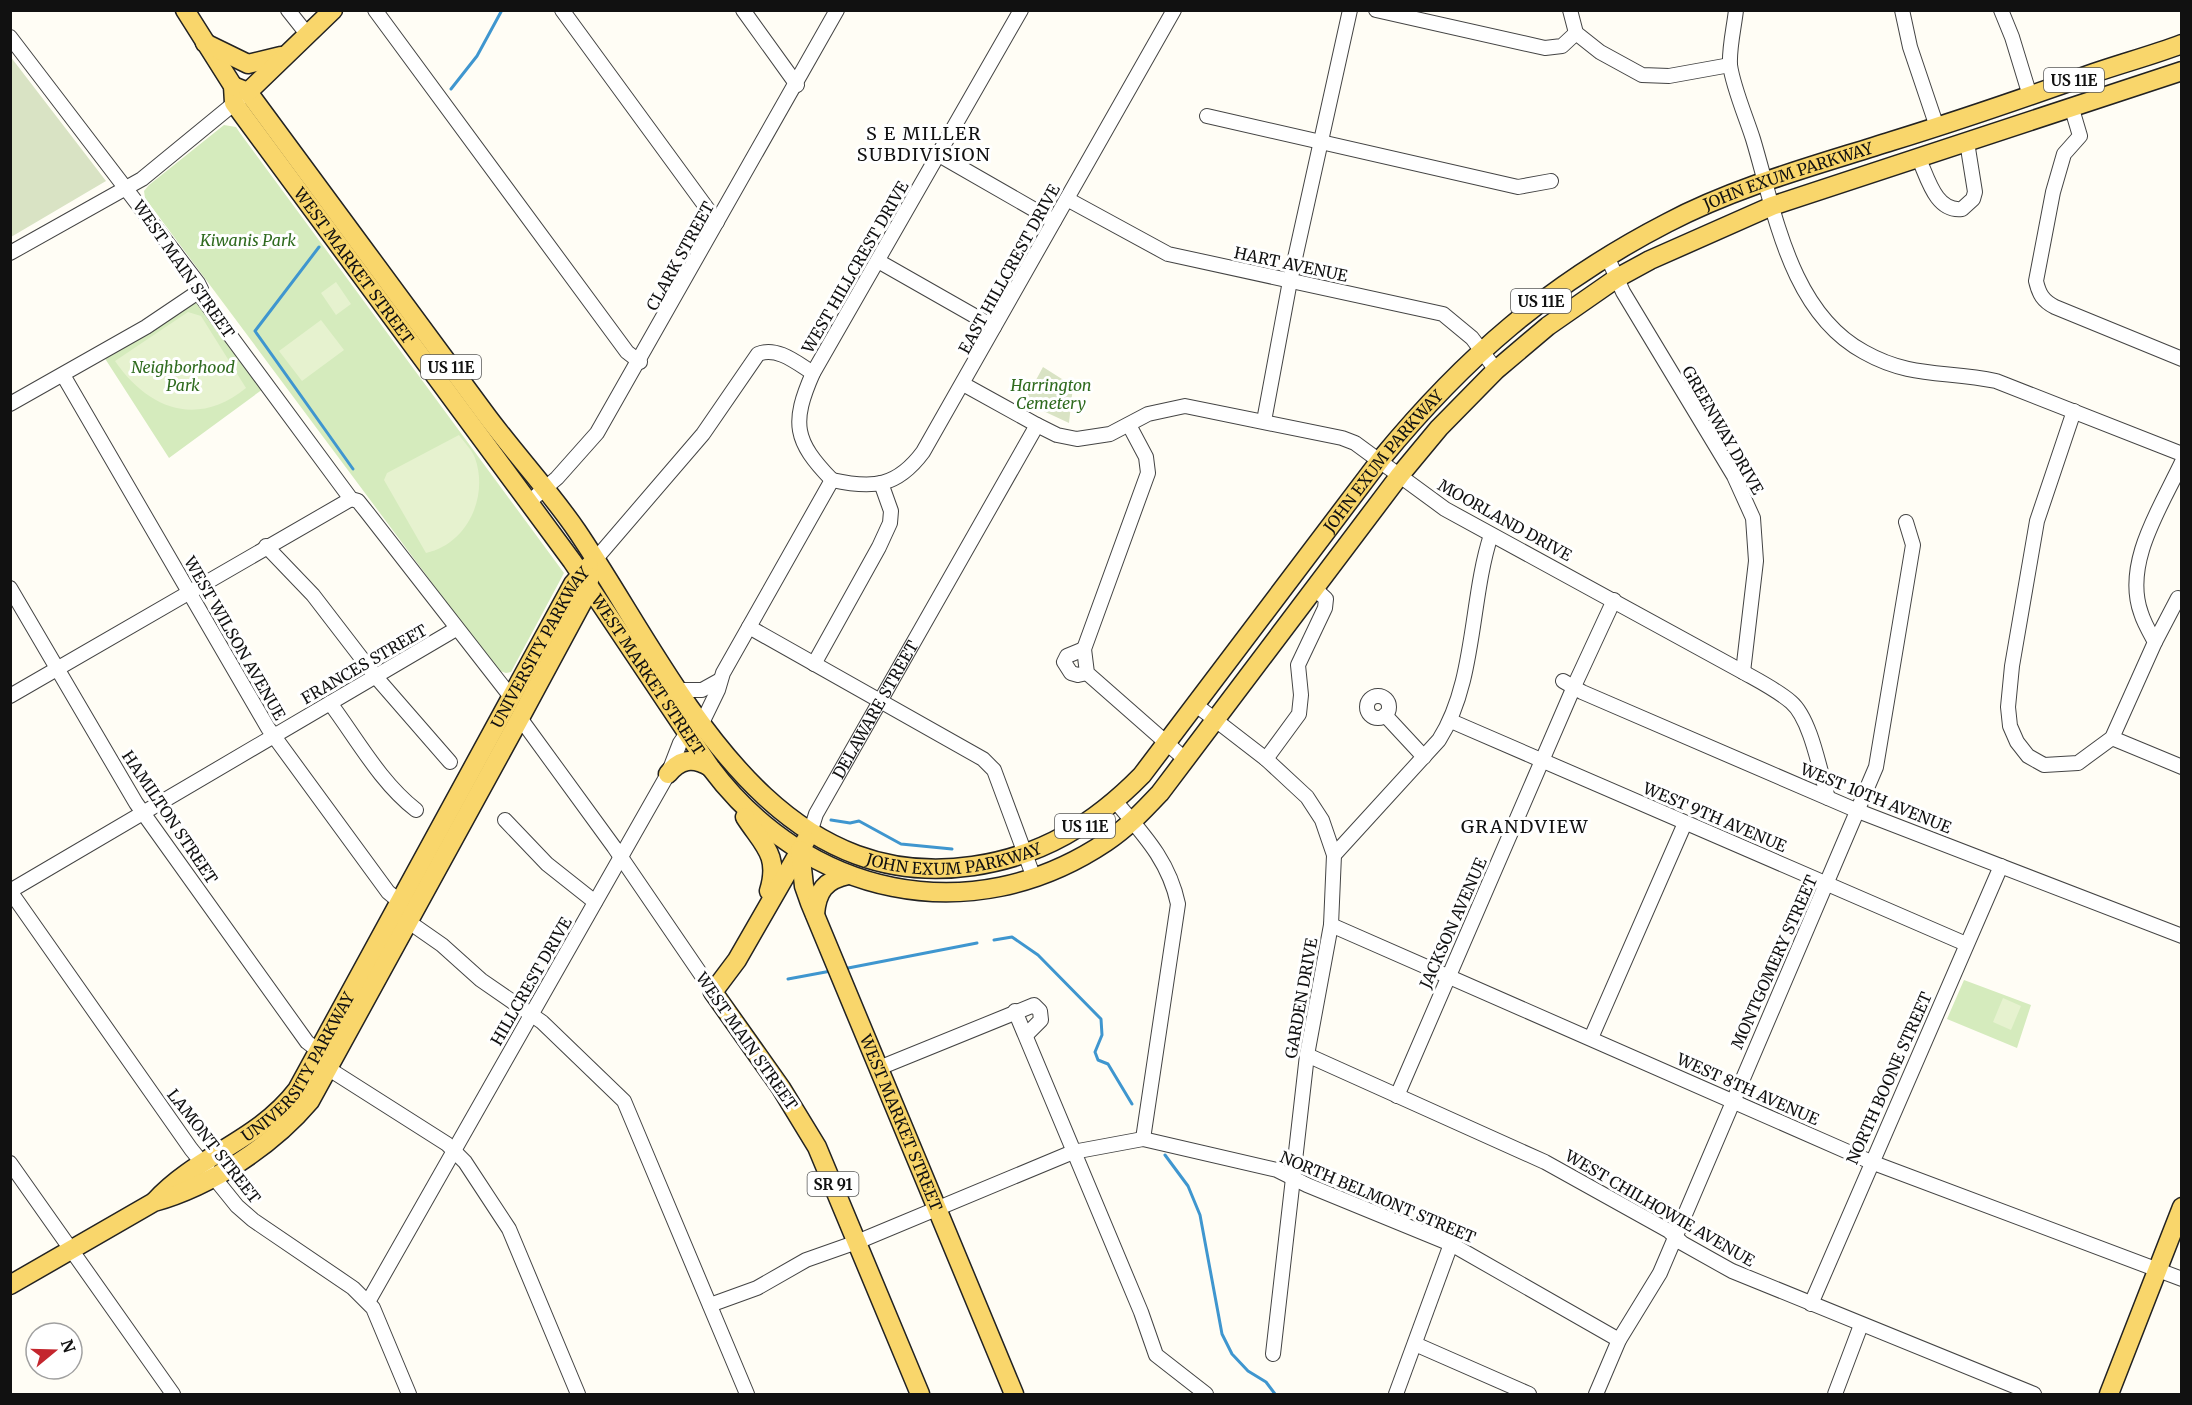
<svg xmlns="http://www.w3.org/2000/svg" width="2192" height="1405" viewBox="0 0 2192 1405" font-family="Merriweather,serif">
	<style>
		.green { fill: #d5ebbd }
		.cemetery { fill: #d9e3c4 }
		.pitch { fill: #e6f2cf }
		.lines { fill: none; stroke-linecap: round; stroke-linejoin: round }
		.stream { stroke: #3f96cf; stroke-width: 3 }
		.minor-casing { stroke: #444; stroke-width: 16 }
		.major-casing { stroke: #222; stroke-width: 21 }
		.minor { stroke: #fff; stroke-width: 14 }
		.major { stroke: #f9d66b; stroke-width: 18 }
		.labels { text-anchor: middle; dominant-baseline: central; stroke-width: 6; stroke-linejoin: round; paint-order: stroke }
		.shield { fill: #fff; stroke: #585858; stroke-width: 1.5 }
		.shield-label { font-size: 15px; font-weight: bold; fill: #111 }
		.street-label { font-size: 16px; fill: #111; stroke: #fff }
		.park-label { font-size: 16px; font-style: italic; fill: #2f6b1f; stroke: #fff }
		.neighbourhood-label { font-size: 18px; letter-spacing: 1.5px; fill: #111; stroke: #fff }
	</style>
	<rect width="100%" height="100%" fill="#fffdf5"/>
	<path class="green" d="M224,125L236,127L240,133L564,573L511,672L506,673L497,670L145,198L144,191L149,185Z
		M196,301L263,389L169,458L104,357Z
		M1964,980L2031,1005L2017,1048L1947,1019Z"/>
	<path class="cemetery" d="M10,56L106,181L11,237H10Z
		M1043,367L1073,386L1069,423L1024,402Z"/>
	<path class="pitch" d="M336,282L351,304L336,315L321,293Z
		M188,312L201,316L246,388C197,428 148,409 115,361Z
		M321,320L344,350L302,381L279,351Z
		M459,435C464,442 472,450 475,458C489,497 467,544 426,553L384,480L387,473Z
		M2003,998L2021,1006L2011,1030L1993,1022Z"/>
	<g class="lines">
		<path class="stream" d="M451,89L477,56L502,10
			M319,247L255,331L353,469
			M831,820L850,823L859,821L901,844L952,849
			M994,940L1012,937L1038,955L1101,1019L1102,1035L1095,1052L1098,1060L1108,1064L1132,1104
			M843,969L977,943
			M788,979L831,971
			M1165,1155L1188,1186L1200,1215L1222,1334L1232,1354L1248,1371L1266,1382L1275,1394"/>
		<defs>
			<g id="minor">
				<path d="M288,10L307,34"/>
				<path d="M375,10L627,352L640,362"/>
				<path d="M562,10L717,222"/>
				<path d="M743,10L797,85"/>
				<path d="M1376,10L1545,48L1562,46L1576,33"/>
				<path d="M1570,10L1576,33L1600,52L1642,75L1669,76L1730,65"/>
				<path d="M1736,10C1734,28 1729,48 1730,65C1733,87 1746,117 1753,139C1775,212 1790,312 1864,352C1912,379 1946,370 1996,381L2182,454"/>
				<path d="M1902,10L1910,47L1937,127"/>
				<path d="M2001,10L2012,37L2030,96"/>
				<path d="M10,37L198,283L201,289L198,292L351,499L358,501L366,511L511,697"/>
				<path d="M2072,109L2080,136L2064,154L2053,192L2036,281C2039,294 2043,301 2055,307L2182,359"/>
				<path d="M1207,116L1518,187L1551,181"/>
				<path d="M939,155L1054,221"/>
				<path d="M1919,159C1928,179 1936,212 1962,209L1973,199L1975,192L1967,142"/>
				<path d="M1067,199L1168,254L1443,314L1472,338L1496,370"/>
				<path d="M10,253L142,179L242,97"/>
				<path d="M1607,256L1623,292L1734,476L1753,518L1756,561L1743,672"/>
				<path d="M878,261L994,327"/>
				<path d="M63,375L268,728L388,892L400,902"/>
				<path d="M963,384L1037,425L1057,435L1077,439L1110,434L1148,414L1185,406L1342,438L1355,443L1445,509L1743,672C1759,681 1777,690 1791,702C1811,719 1820,772 1828,798"/>
				<path d="M10,404L146,327L198,292"/>
				<path d="M2074,411L2037,521L2012,666L2008,707L2010,726L2017,742L2028,756L2044,765L2078,763L2112,738L2155,642C2150,633 2144,623 2141,613C2123,563 2161,507 2182,462"/>
				<path d="M1264,421L1290,281L1350,10"/>
				<path d="M1129,425L1146,457L1148,473L1084,649L1087,673L1186,760"/>
				<path d="M832,480C873,489 897,487 923,452L1174,10"/>
				<path d="M832,480C794,441 791,423 813,373L1021,10"/>
				<path d="M529,502L557,478L597,433L837,10"/>
				<path d="M266,546L313,595L376,677L450,762"/>
				<path d="M594,561L703,434L758,354C777,346 797,363 813,373"/>
				<path d="M10,588L136,803L307,1042L320,1052"/>
				<path d="M749,627L983,759L994,770L1034,878"/>
				<path d="M2155,642L2178,598L2182,600"/>
				<path d="M1084,649L1067,656L1064,662L1071,673L1078,675L1087,673"/>
				<path d="M814,664L879,547L890,523L891,511L881,483"/>
				<path d="M1563,681L1582,692L1858,811L2182,936"/>
				<path d="M679,690H702L720,680"/>
				<circle cx="1378" cy="707" r="11"/>
				<path d="M10,696L351,499"/>
				<path d="M330,703C357,739 380,782 416,810"/>
				<path d="M1196,705L1266,759L1307,797L1322,820L1334,855L1331,925L1307,1055L1273,1354"/>
				<path d="M1385,715L1424,757"/>
				<path d="M520,718L614,847L713,992"/>
				<path d="M1451,721L1966,944"/>
				<path d="M2112,738L2182,767"/>
				<path d="M1266,759L1299,714L1301,695L1298,665L1325,608L1326,599L1314,588"/>
				<path d="M1116,802C1144,835 1169,861 1178,904L1143,1139"/>
				<path d="M505,820L547,864L595,902"/>
				<path id="s1" d="M810,833L816,814L1037,425"/>
				<path d="M1334,855L1439,740C1476,682 1470,599 1491,535"/>
				<path d="M10,891L191,1149L237,1206L253,1220L353,1288L373,1308L409,1394"/>
				<path d="M10,891L456,629"/>
				<path d="M409,922L442,945L481,980L542,1022L624,1101L747,1394"/>
				<path d="M1331,925L1871,1162L2182,1279"/>
				<path d="M1015,1011L1141,1312L1156,1355L1206,1394"/>
				<path d="M1591,1038L1685,823"/>
				<path d="M1307,1055L1545,1162L1669,1231L1682,1243L1732,1271L2034,1394"/>
				<path d="M879,1068L1034,1005L1040,1011L1041,1020L1026,1035"/>
				<path d="M329,1069L447,1144L465,1162L509,1229L578,1394"/>
				<path d="M1397,1096L1576,682L1614,600"/>
				<path d="M10,1163L173,1394"/>
				<path d="M368,1302L668,774L680,743L687,733L702,723L718,690L723,673L832,480"/>
				<path d="M1811,1304L2001,866"/>
				<path d="M710,1305L757,1288L806,1260L857,1242L1073,1152L1143,1139L1277,1170L1307,1185L1451,1244L1619,1340"/>
				<path d="M1415,1344L1529,1394"/>
				<path d="M1396,1394L1451,1244"/>
				<path d="M1596,1394L1619,1340L1660,1273L1876,767L1913,545L1906,522"/>
				<path d="M1835,1394L1861,1325"/>
			</g>
			<g id="major">
				<path id="s2" d="M185,10L233,86L234,103L572,561L710,767C806,896 970,933 1106,842C1127,828 1143,811 1160,793L1400,475L1439,428L1496,370L1548,326L1617,278L1650,260L1772,206L2182,71"/>
				<path d="M205,43L248,64L281,56"/>
				<path id="s3" d="M233,86L248,92C327,198 405,306 484,412C514,453 549,490 577,531C673,673 764,896 973,866C1042,856 1094,824 1142,775L1381,459C1464,358 1549,284 1667,223C1737,186 1817,165 1892,141C1960,120 2027,97 2094,73C2123,63 2153,55 2182,44"/>
				<path d="M248,92L333,10"/>
				<path d="M668,774C680,759 693,757 710,767"/>
				<path d="M745,817C763,845 780,855 769,891"/>
				<path d="M806,840L737,960L713,992L781,1088L817,1147L920,1394"/>
				<path id="s4" d="M800,850L804,886L810,903L1014,1394"/>
				<path d="M815,914C817,891 825,880 848,875"/>
				<path id="s5" d="M155,1201C197,1155 257,1142 297,1090L573,584L589,566"/>
				<path d="M10,1285L154,1202C211,1186 272,1146 310,1101L520,718L583,601L590,577"/>
				<path d="M2109,1394L2182,1207"/>
			</g>
		</defs>
		<use href="#minor" class="minor-casing"/>
		<use href="#major" class="major-casing"/>
		<use href="#minor" class="minor"/>
		<use href="#major" class="major"/>
	</g>
	<g class="labels">
		<g class="shield">
			<rect x="2044" y="68" width="60" height="24" rx="4.5"/>
			<rect x="1511" y="289" width="60" height="24" rx="4.5"/>
			<rect x="421" y="355" width="60" height="24" rx="4.5"/>
			<rect x="1055" y="814" width="60" height="24" rx="4.5"/>
			<rect x="807.5" y="1172" width="51" height="24" rx="4.5"/>
		</g>
		<g class="shield-label">
			<text x="2074" y="80">US 11E</text>
			<text x="1541" y="301">US 11E</text>
			<text x="451" y="367">US 11E</text>
			<text x="1085" y="826">US 11E</text>
			<text x="833" y="1184">SR 91</text>
		</g>
		<g class="street-label">
			<text stroke="none"><textPath href="#s3" startOffset="2214">JOHN EXUM PARKWAY</textPath></text>
			<text transform="translate(680 256) rotate(-61)">CLARK STREET</text>
			<text transform="translate(1291 264) rotate(12)">HART AVENUE</text>
			<text stroke="none"><textPath href="#s2" startOffset="309">WEST MARKET STREET</textPath></text>
			<text transform="translate(855 267) rotate(-60)">WEST HILLCREST DRIVE</text>
			<text transform="translate(184 269) rotate(55)">WEST MAIN STREET</text>
			<text transform="translate(1009 269) rotate(-61)">EAST HILLCREST DRIVE</text>
			<text transform="translate(1723 430) rotate(60)">GREENWAY DRIVE</text>
			<text stroke="none"><textPath href="#s3" startOffset="1710">JOHN EXUM PARKWAY</textPath></text>
			<text transform="translate(1505 520) rotate(29)">MOORLAND DRIVE</text>
			<text transform="translate(235 638) rotate(60)">WEST WILSON AVENUE</text>
			<text stroke="none"><textPath href="#s5" startOffset="686">UNIVERSITY PARKWAY</textPath></text>
			<text transform="translate(364 664) rotate(-30)">FRANCES STREET</text>
			<text stroke="none"><textPath href="#s2" startOffset="813">WEST MARKET STREET</textPath></text>
			<text stroke="none"><textPath href="#s1" startOffset="140">DELAWARE STREET</textPath></text>
			<text transform="translate(1876 798) rotate(22)">WEST 10TH AVENUE</text>
			<text transform="translate(170 817) rotate(56)">HAMILTON STREET</text>
			<text transform="translate(1715 817) rotate(23)">WEST 9TH AVENUE</text>
			<text stroke="none"><textPath href="#s3" startOffset="1100">JOHN EXUM PARKWAY</textPath></text>
			<text transform="translate(1453 923) rotate(-66)">JACKSON AVENUE</text>
			<text transform="translate(1774 962) rotate(-66)">MONTGOMERY STREET</text>
			<text transform="translate(531 981) rotate(-60)">HILLCREST DRIVE</text>
			<text transform="translate(1301 998) rotate(-80)">GARDEN DRIVE</text>
			<text transform="translate(747 1041) rotate(55)">WEST MAIN STREET</text>
			<text stroke="none"><textPath href="#s5" startOffset="200">UNIVERSITY PARKWAY</textPath></text>
			<text transform="translate(1889 1078) rotate(-66)">NORTH BOONE STREET</text>
			<text transform="translate(1748 1089) rotate(24)">WEST 8TH AVENUE</text>
			<text stroke="none"><textPath href="#s4" startOffset="292">WEST MARKET STREET</textPath></text>
			<text transform="translate(214 1146) rotate(52)">LAMONT STREET</text>
			<text transform="translate(1378 1197) rotate(23)">NORTH BELMONT STREET</text>
			<text transform="translate(1660 1208) rotate(30)">WEST CHILHOWIE AVENUE</text>
		</g>
		<g class="park-label">
			<text x="248" y="240">Kiwanis Park</text>
			<text x="183" y="367">Neighborhood<tspan x="183" dy="18">Park</tspan></text>
			<text x="1051" y="385">Harrington<tspan x="1051" dy="18">Cemetery</tspan></text>
		</g>
		<g class="neighbourhood-label">
			<text x="924" y="133">S E MILLER<tspan x="924" dy="21">SUBDIVISION</tspan></text>
			<text x="1525" y="826">GRANDVIEW</text>
		</g>
	</g>
	<rect width="2192" height="1405" fill="none" stroke="#111111" stroke-width="24"/>
	<g transform="translate(54 1351) rotate(71)"><circle r="28" fill="#ffffff" stroke="#a0a0a0" stroke-width="1.5"/>
	<path d="M0-4.5L10 22L0 15L-10 22Z" fill="#c4262e"/>
	<text y="-9" font-size="16" font-weight="bold" text-anchor="middle" fill="#111111">N</text>
	</g>
</svg>
